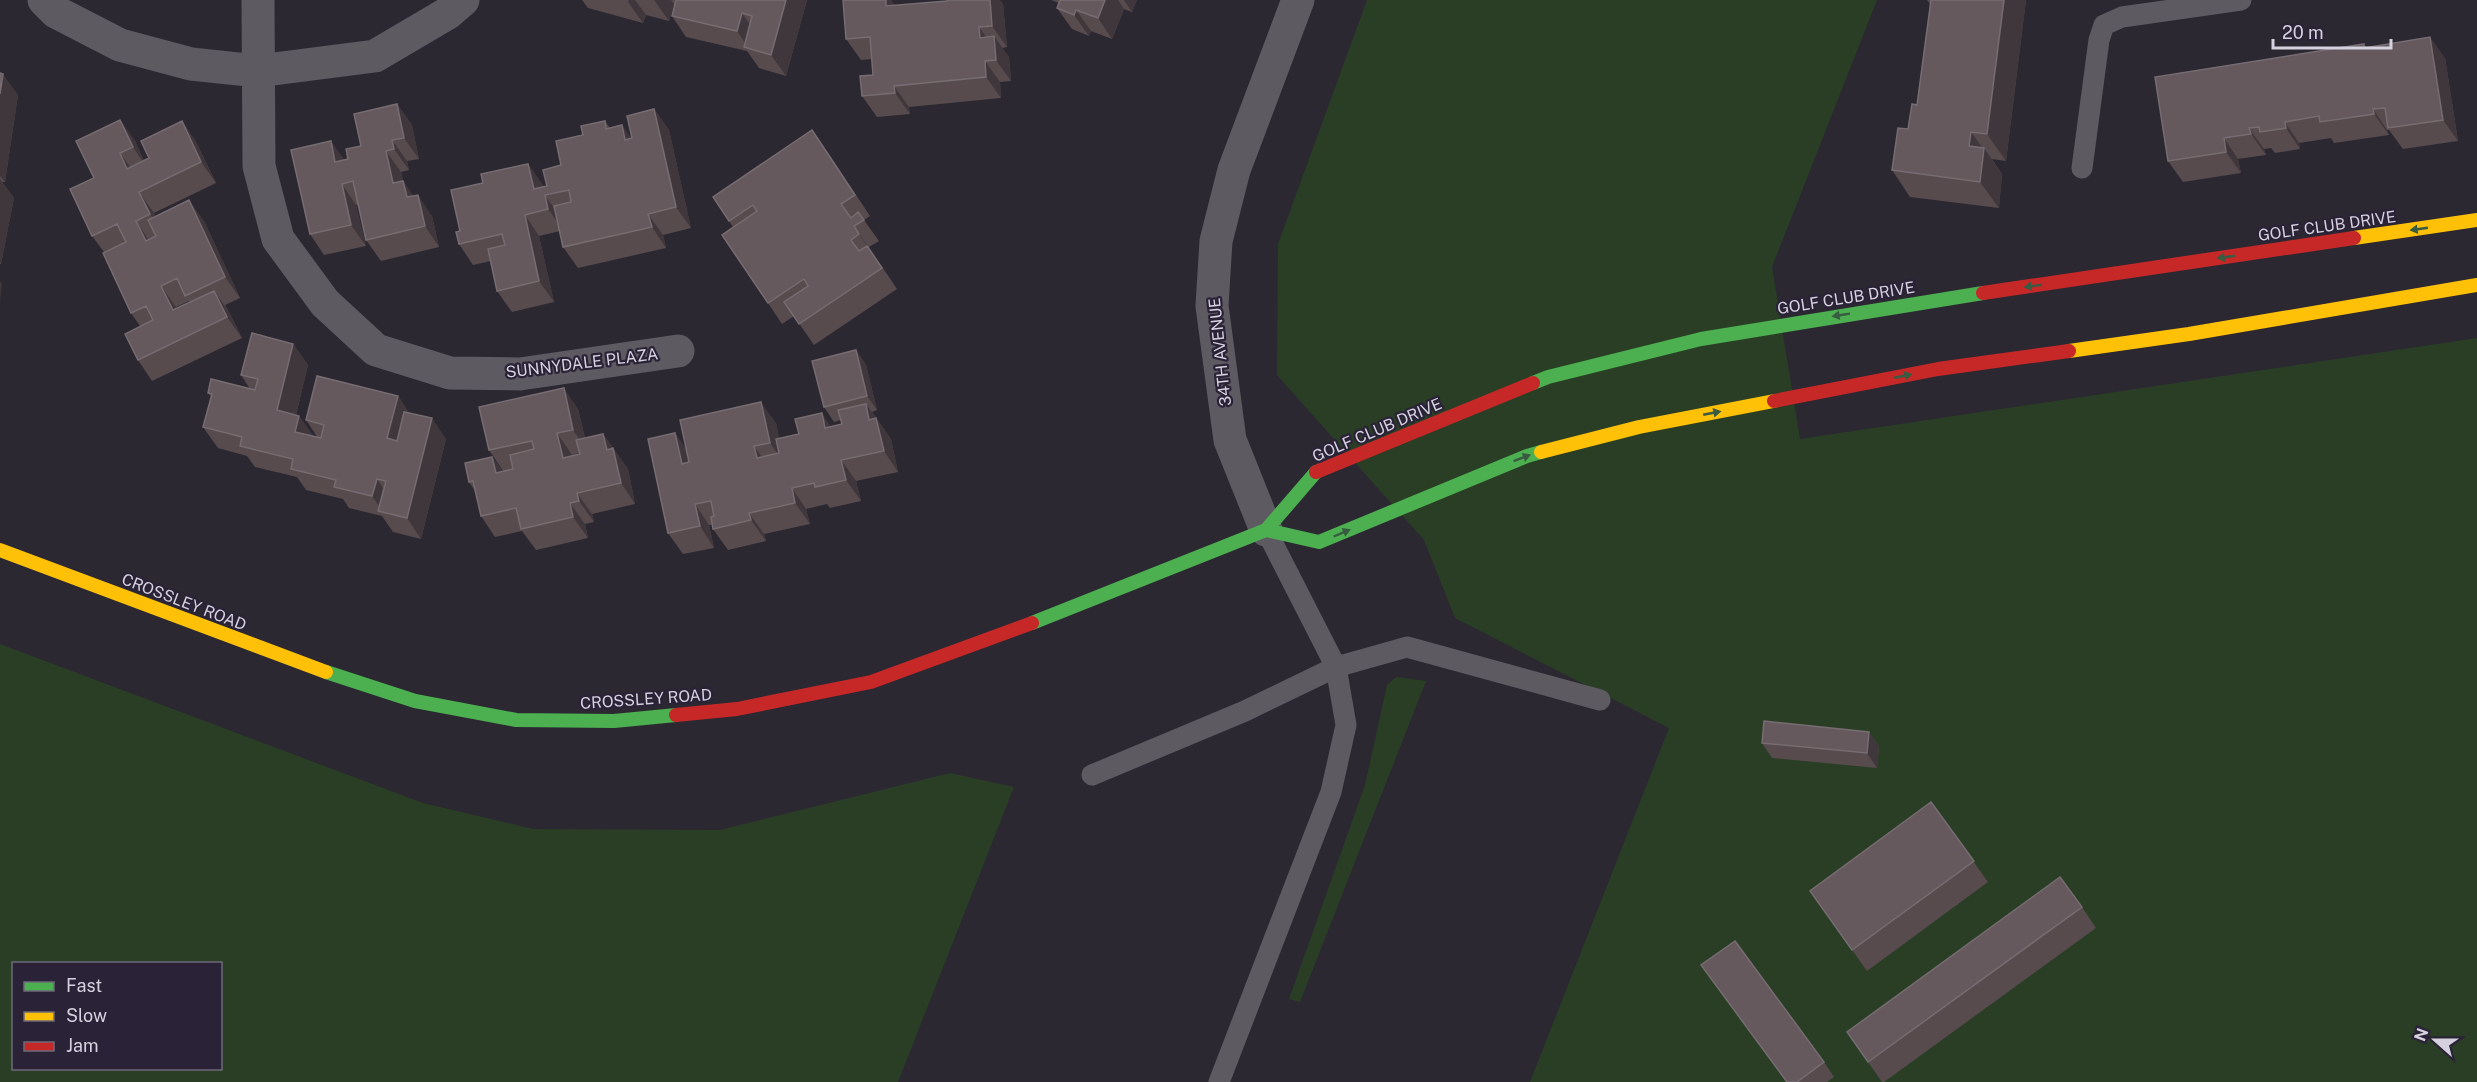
<svg xmlns="http://www.w3.org/2000/svg" width="2477" height="1082" viewBox="0 0 2477 1082" font-family="'Public Sans',sans-serif">
	<style>
		.green { fill: #2a3e26; fill-rule: evenodd }
		.lines { fill: none; stroke-linecap: round; stroke-linejoin: round }
		.lane { stroke: #5d5a62; stroke-width: 21 }
		.street { stroke: #5d5a62; stroke-width: 33 }
		.fast { stroke: #4caf50; stroke-width: 14 }
		.slow { stroke: #ffc107; stroke-width: 14 }
		.jam { stroke: #c62828; stroke-width: 14 }
		.wall { fill: #574b4d; fill-rule: evenodd }
		.shaded-wall { fill: #40373c }
		.building { fill: #65595d; stroke: #766c71; stroke-width: 1.5 }
		.oneway { fill: #385b41 }
		.labels { text-anchor: middle; dominant-baseline: central; stroke-width: 4.5; stroke-linejoin: round; paint-order: stroke }
		.street-label { font-size: 16px; fill: #d5d1de; stroke: #2a2337 }
	</style>
	<rect width="100%" height="100%" fill="#2b2832"/>
	<path class="green" d="M1367,0H1877L1772,267L1800,439L2477,338V1082H1530L1669,728L1455,618L1424,540L1277,375L1278,244Z
		M0,644L423,803L533,829L720,830L950,773L1014,787L898,1082H0ZM14,964H220V1068H14Z
		M1396,677L1426,681L1300,1002L1289,999L1365,785L1387,685Z"/>
	<g class="lines">
		<path class="lane" d="M2082,168L2099,40L2104,25L2122,17L2241,0
			M1092,775L1245,711L1336,667L1407,647L1600,700
			M1219,1082L1331,792L1346,725L1336,667L1266,530"/>
		<path class="street" d="M44,0L56,12L120,45L191,64L258,71L375,56L448,13L463,0
			M258,0L259,166L278,239L325,303L376,350L450,373L520,374L678,351
			M1266,530L1230,440L1212,306L1216,241L1234,170L1298,0"/>
		<path class="fast" d="M1533,383L1548,377L1701,339L1983,293
			M1266,530L1319,542L1527,456L1541,452
			M1032,623L1266,530L1316,472
			M326,672L415,701L516,720L614,721L676,715"/>
		<path class="slow" d="M2354,238L2477,220
			M2069,351L2189,334L2477,285
			M1541,452L1639,427L1774,401
			M0,550L326,672"/>
		<path class="jam" d="M1983,293L2354,238
			M1774,401L1938,369L2069,351
			M1316,472L1533,383
			M676,715L737,709L871,682L1032,623"/>
	</g>
	<path class="wall" d="M582,0H807L786,76L759,68L747,51L686,37L672,16L675,4H674L669,21L646,15L643,23L588,8Z
		M891,0L895,6L1003,4L1007,47L1002,48L1009,57L1011,81L1000,82L1001,98L909,107L910,114L877,117L862,96L873,75L872,59L861,60L846,39Z
		M1051,0H1137L1132,12L1124,9L1112,39L1091,31L1089,36L1072,29L1057,8L1059,3Z
		M1927,0H2026L2006,161L1992,159L2002,174L1999,208L1910,197L1892,170L1917,105L1930,4Z
		M2364,44L2366,47L2445,58L2458,141L2403,149L2389,130H2387L2389,135L2334,143L2331,138L2299,143L2300,149L2275,153L2271,148L2264,149L2266,155L2238,159L2241,173L2183,182L2168,161Z
		M0,73L18,95L5,182H2L14,198L1,264H0Z
		M397,104L412,125L419,159L407,161L409,170L401,172L403,181L413,196L432,216L439,247L381,261L366,240L359,205H356L366,246L324,255L310,234L344,160L348,159L361,146Z
		M654,109L669,130L691,228L663,235L666,248L578,268L563,247L560,231L539,236L554,302L512,312L497,291L491,261L473,265L459,244L460,231L483,183L528,164L544,187L547,186L583,135L605,121L610,128L631,138Z
		M120,120L135,141L144,161L149,158L182,121L196,142L216,183L154,213L155,216L204,221L240,298L225,305L229,312L242,338L152,381L138,360L140,326L131,313L104,252L92,236L94,178ZM189,301L190,302L176,308V307Z
		M827,151L870,216L864,220L879,241L869,247L897,289L814,345L794,316L782,324L768,303L733,227L713,197Z
		M293,344L308,365L296,415L299,416L314,437L318,438L306,420L398,396L409,413L446,439L421,539L393,532L382,516L349,508L343,499L306,490L297,477L255,467L247,456L218,448L203,427L211,396L208,393L250,389L241,375Z
		M856,350L866,365L877,410L872,412L891,439L898,472L856,481L861,501L830,508L827,504L806,509L810,524L764,534L766,541L728,550L713,529V525H709L714,548L683,554L668,533L686,449L776,423L779,439L842,424L841,420L834,422L824,407Z
		M578,409L585,438L603,434L628,469L635,504L592,514L594,522L585,524L588,538L536,550L522,531L495,537L481,516L475,491L469,482L492,457L503,472V471L489,450ZM579,453L580,454L573,456L572,455Z
		M1869,732L1879,746L1877,768L1772,758L1762,743Z
		M1931,802L1988,882L1867,971L1810,891Z
		M2082,907L2096,928L1884,1082H1882L1847,1032Z
		M1824,1062L1834,1077L1827,1082H1787Z"/>
	<path class="shaded-wall" d="M629,0H635L646,15L643,23L628,2Z
		M654,0H671L674,4L669,21Z
		M786,0H807L786,76L771,55Z
		M886,0H891L900,13L886,6Z
		M990,0H1000L1003,4L1007,47L992,26Z
		M1105,0H1118L1124,9L1112,39L1098,18Z
		M1124,0H1137L1132,12Z
		M2004,0H2026L2006,161L1987,134Z
		M1076,10L1091,31L1089,36L1074,15Z
		M742,13L757,34L749,49L737,31Z
		M979,27L994,48L980,38Z
		M994,36L1009,57L1011,81L996,60Z
		M2430,37L2445,58L2458,141L2443,120Z
		M985,61L1000,82L1001,98L986,77Z
		M3,74L18,95L5,182L0,176V94Z
		M894,86L909,107L910,114L895,93Z
		M397,104L412,125L419,159L404,138Z
		M654,109L669,130L691,228L676,207Z
		M2373,109L2387,130L2389,135L2374,114Z
		M120,120L135,141L147,168L133,147Z
		M182,121L196,142L216,183L201,162Z
		M2285,122L2299,143L2300,149L2286,128Z
		M622,125L637,146L625,140Z
		M2249,128L2264,149L2266,155L2251,134Z
		M1971,132L1984,150V148L2002,174L1999,208L1980,182L1969,146Z
		M2224,138L2238,159L2241,173L2226,152Z
		M392,140L407,161L409,170L394,149Z
		M331,141L346,162L350,183L335,162Z
		M386,151L401,172L408,204L393,183Z
		M120,153L135,174L127,169Z
		M528,164L543,185L546,197L560,216L563,230L534,189Z
		M0,179L14,198L1,264L0,262Z
		M403,181L418,202L407,197Z
		M342,184L356,205L366,246L351,225Z
		M139,192L154,213L164,235L150,214Z
		M418,195L432,216L439,247L425,226Z
		M189,200L204,221L240,298L225,277Z
		M648,214L663,235L666,248L652,227Z
		M525,215L539,236L554,302L539,281Z
		M136,221L150,242L146,241Z
		M854,226L882,267L897,289L859,234Z
		M0,281L2,284L0,301Z
		M161,286L176,307L188,331L173,310Z
		M214,291L229,312L242,338L227,317Z
		M293,344L308,365L292,431L277,410Z
		M856,350L866,365L877,410L867,396Z
		M564,388L578,409L588,451L573,430Z
		M398,396L412,417L402,459L387,438Z
		M761,402L776,423L785,464L770,443Z
		M866,404L891,439L898,472L884,451L869,420Z
		M822,413L836,434L825,428Z
		M299,416L314,437L295,432Z
		M432,418L446,439L421,539L407,518Z
		M557,433L572,455L578,479L563,458Z
		M675,433L690,454L697,485L682,464Z
		M603,434L628,469L635,504L621,483L607,450Z
		M754,446L769,467L757,458Z
		M492,457L507,478L496,473Z
		M841,460L856,481L861,501L846,480Z
		M377,479L391,500L383,512L372,496Z
		M792,488L806,509L810,524L795,503Z
		M577,493L592,514L594,522L579,501Z
		M570,503L585,524L588,538L573,517Z
		M695,504L709,525L714,548L700,526Z
		M749,513L764,534L766,541L751,520Z
		M1869,732L1879,746L1877,768L1867,753Z"/>
	<path class="building" d="M676,0H786L771,55L744,47L752,16L742,13L737,31L672,16Z
		M843,0H886V6L947,1V0H990L992,26L979,27L980,38L994,36L996,60L985,61L986,77L894,86L895,93L862,96L860,76L873,75L870,37L846,39Z
		M1060,0H1105L1098,18L1076,10L1074,15L1057,8Z
		M1931,0H2004L1987,134L1971,132L1969,146L1984,148L1980,182L1892,170L1898,128L1908,129L1912,104L1917,105Z
		M2430,37L2443,120L2388,128L2385,108L2373,109L2374,114L2320,122L2319,116L2285,122L2286,128L2260,132L2259,127L2249,128L2251,134L2224,138L2226,152L2168,161L2155,77L2364,44V48Z
		M0,73L3,74L0,94Z
		M397,104L404,138L392,140L394,149L386,151L393,183L403,181L407,197L418,195L425,226L366,240L353,181L342,184L351,225L310,234L291,150L331,141L335,162L348,159L346,149L361,146L354,114Z
		M654,109L676,207L648,214L652,227L563,247L554,206L571,202L569,190L545,195L548,209L525,215L539,281L497,291L488,249L505,245L502,234L459,244L456,232L460,231L451,190L483,183L481,174L528,164L534,189L547,186L543,170L561,165L556,141L583,135L581,126L605,121L606,129L622,125L625,140L632,138L627,116Z
		M120,120L133,147L120,153L127,169L149,158L141,141L182,121L201,162L139,192L150,214L136,221L146,241L156,236L148,220L189,200L225,277L185,296L177,278L161,286L173,310L214,291L227,317L138,360L125,334L153,320L146,306L131,313L103,253L126,242L117,224L92,236L70,189L94,178L76,141Z
		M812,130L855,195L841,204L851,218L858,212L864,220L854,226L859,234L851,240L859,251L867,246L882,268L799,324L784,302L808,286L804,279L768,303L722,235L757,211L753,205L729,221L713,197Z
		M252,333L293,344L277,410L299,416L295,432L321,438L324,425L306,420L317,376L398,396L387,438L397,441L404,412L432,418L407,518L378,511L386,481L377,479L372,496L334,487L336,480L291,469L293,459L240,446L242,437L203,427L212,394L208,393L211,379L255,390L258,379L241,375Z
		M856,350L867,396L824,407L812,361Z
		M564,388L573,430L557,433L563,458L580,454L576,440L603,434L607,450L613,448L621,483L577,493L579,501L570,503L573,517L521,529L516,508L481,516L473,481L469,482L465,463L492,457L496,473L513,469L510,455L534,449L532,441L489,450L479,407Z
		M761,402L770,443L754,446L757,458L779,453L776,439L799,434L795,419L822,413L825,428L842,424L838,410L866,404L869,420L876,418L884,451L841,460L846,480L815,487L814,483L792,488L795,503L749,513L751,520L713,529L711,517L714,516L711,501L695,504L700,526L668,533L648,439L675,433L682,464L689,462L680,420Z
		M1764,721L1869,732L1867,753L1762,743Z
		M1931,802L1974,861L1852,950L1810,891Z
		M2060,877L2082,907L1868,1062L1847,1032Z
		M1735,941L1824,1062L1797,1082H1787L1701,965Z"/>
	<defs><path id="oneway-solid" d="M-6-.8H1V-3.2L6.5 0L1 3.2V.8H-6Z" transform="scale(1.5)"/></defs>
	<g class="oneway">
		<use href="#oneway-solid" transform="translate(2419 229) rotate(172)"/>
		<use href="#oneway-solid" transform="translate(2226 257) rotate(172)"/>
		<use href="#oneway-solid" transform="translate(2033 286) rotate(172)"/>
		<use href="#oneway-solid" transform="translate(1841 315) rotate(171)"/>
		<use href="#oneway-solid" transform="translate(1903 376) rotate(-11)"/>
		<use href="#oneway-solid" transform="translate(1712 413) rotate(-11)"/>
		<use href="#oneway-solid" transform="translate(1522 458) rotate(-21)"/>
		<use href="#oneway-solid" transform="translate(1342 533) rotate(-23)"/>
	</g>
	<g class="labels">
		<g class="street-label">
			<text transform="translate(2327 226) rotate(-8)">GOLF CLUB DRIVE</text>
			<text transform="translate(1846 298) rotate(-9)">GOLF CLUB DRIVE</text>
			<text transform="translate(1220 352) rotate(-96)">34TH AVENUE</text>
			<text transform="translate(582 363) rotate(-7)">SUNNYDALE PLAZA</text>
			<text transform="translate(1377 430) rotate(-23)">GOLF CLUB DRIVE</text>
			<text transform="translate(184 602) rotate(21)">CROSSLEY ROAD</text>
			<text transform="translate(646 699) rotate(-4)">CROSSLEY ROAD</text>
		</g>
	</g>
	<rect x="12" y="962" width="210" height="108" fill="#2a2337" stroke="#6e697a" stroke-width="1.5"/>
	<rect x="24" y="982" width="30" height="9" fill="#4caf50" stroke="#6e697a" stroke-width="1.5"/>
	<text x="66" y="992" font-size="18" fill="#d5d1de">Fast</text>
	<rect x="24" y="1012" width="30" height="9" fill="#ffc107" stroke="#6e697a" stroke-width="1.5"/>
	<text x="66" y="1022" font-size="18" fill="#d5d1de">Slow</text>
	<rect x="24" y="1042" width="30" height="9" fill="#c62828" stroke="#6e697a" stroke-width="1.5"/>
	<text x="66" y="1052" font-size="18" fill="#d5d1de">Jam</text>
	<g transform="translate(2435 1040) rotate(291)" stroke="#2a2337" stroke-width="4.5" paint-order="stroke">
	<path d="M0-4.5L10 22L0 15L-10 22Z" fill="#d5d1de"/>
	<text y="-9" font-size="16" font-weight="bold" text-anchor="middle" fill="#d5d1de">N</text>
	</g>
	<path d="M2273 39v9h118v-9" fill="none" stroke="#d5d1de" stroke-width="3"/>
	<text x="2282" y="39" font-size="18" fill="#d5d1de" stroke="#2a2337" stroke-width="4.5" paint-order="stroke">20 m</text>
</svg>
